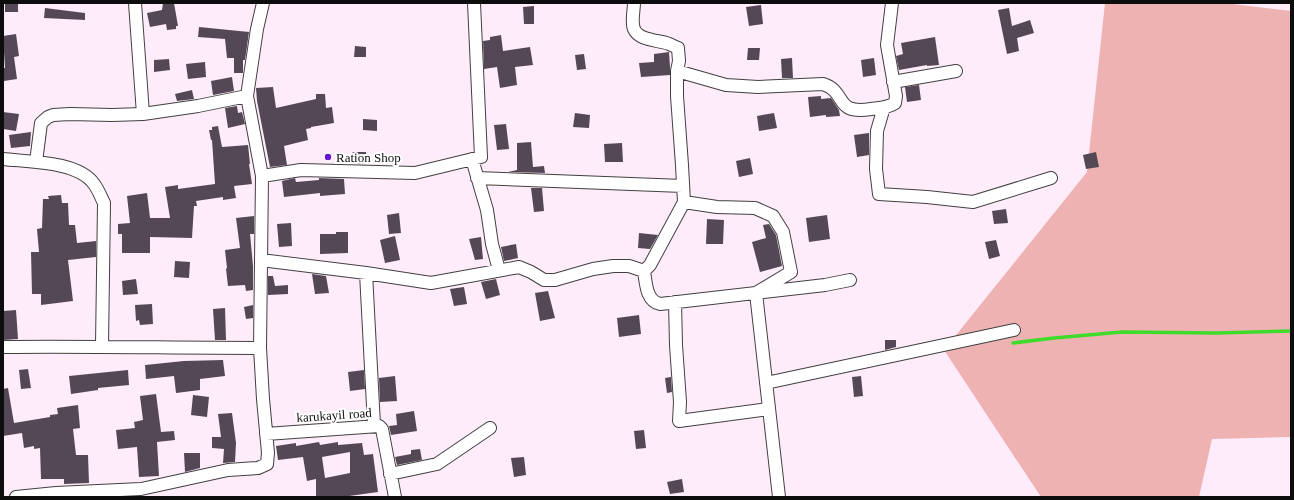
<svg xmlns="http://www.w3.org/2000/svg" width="1294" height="500" viewBox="0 0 1294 500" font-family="Georgia,serif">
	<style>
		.green { fill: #eeb2b3 }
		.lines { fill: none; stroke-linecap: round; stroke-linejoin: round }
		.stream { stroke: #3edb2a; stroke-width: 3.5 }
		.building { fill: #554856; fill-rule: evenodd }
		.street-casing { stroke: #404040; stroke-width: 14 }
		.street { stroke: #fff; stroke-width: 12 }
		.poi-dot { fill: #6616cb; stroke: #fff; stroke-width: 1.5 }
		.labels { text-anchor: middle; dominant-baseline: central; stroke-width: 4; stroke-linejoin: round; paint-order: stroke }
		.poi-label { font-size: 13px; fill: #0d0d0d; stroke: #fff; text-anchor: start }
		.street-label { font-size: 13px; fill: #0d0d0d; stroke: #fff }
	</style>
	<rect width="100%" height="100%" fill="#ffecfa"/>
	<path class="green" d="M1105,3H1224L1291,11V437L1212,439L1199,497H1041L944,350L1087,172Z"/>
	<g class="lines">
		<path class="stream" d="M1013,343L1054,338L1122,332L1216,333L1291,331"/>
	</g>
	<path class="building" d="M5,3H18V12H5Z
		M163,3H174L178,26H176V29L167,30L166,24L150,27L147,13L162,10Z
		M761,5L763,24L749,26L746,7Z
		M534,6V24H524L523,7Z
		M45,8L85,13V20L44,18Z
		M1009,8L1012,26L1030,20L1034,33L1017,38L1019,51L1007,54L998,10Z
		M199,27L249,32L245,60H243V73H234V58H227L225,39L198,37Z
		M16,34L19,56L14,57L17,79L4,81L3,68H5L3,36Z
		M501,35L503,51L530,47L533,65L515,67L517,85L500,88L497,67L484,69L483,41L490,40V37Z
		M935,37L939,65L927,66V65L899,70L896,56L903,54L901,43Z
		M355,46L366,47V57H354Z
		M748,48H760L759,60H747Z
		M669,52L670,67V75L641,77L639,63L654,62V54Z
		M584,54L586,69L577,70L575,55Z
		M792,58L793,78H782L781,59Z
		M874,58L876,75L863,77L861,60Z
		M169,59L170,70L154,72V60Z
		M205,62L206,77L188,79L186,64Z
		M232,77L234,91L213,95L211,81Z
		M919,85L921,100L907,102L905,87Z
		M273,87L276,108L316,99V94H325L326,108L332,107L334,123L311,127V128L306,129L308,140L284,146L287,165L270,167L257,101L256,88Z
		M192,90L194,99L177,101L175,94Z
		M821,96V99L831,98L839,110L840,116L826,117V115L810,117L808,97Z
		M237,106L238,113L242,112L245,124L228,128L225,108Z
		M3,112L19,114L16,131L3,129Z
		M575,113L590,115L589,128L573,127Z
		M774,113L777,128L759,131L757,116Z
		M363,119L377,120V131L363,130Z
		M506,124L509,149L497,150L494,125Z
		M218,126L222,147L248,145L250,164H249L252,184L234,186L236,198L223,200V197L196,201L197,206H194L192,238L150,237V253H122V234H118V224L130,223L127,196L147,193L150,218H170L165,187L178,185V189L215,184L212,140H211L209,130H212V127Z
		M31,132L30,146L11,148L9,135Z
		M869,133V155L857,157L854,135Z
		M531,142L533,167L544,166L545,173L508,172L517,170V143Z
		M622,143L623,162H605L604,144Z
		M352,152H366L367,164H352Z
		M1096,152L1099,167L1086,169L1083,155Z
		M750,158L753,174L739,177L736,161Z
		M295,178L296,182L319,180V178L344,179L345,194L320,196V193L284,197L282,181Z
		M531,188H542L544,211L534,212Z
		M61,195L62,203H68L69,225H75L77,243L96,241V257L68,260L73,301L41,305V294H32L31,252H39L37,229L42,228L43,199H49L48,196Z
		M1006,209L1008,223L994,224L992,211Z
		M399,213L401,233L389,234L387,215Z
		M827,215L830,239L809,242L806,218Z
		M254,216V234H250L253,266V290L246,291L245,285L228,286L226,269L227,268L225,250L240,248L236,218Z
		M707,219L724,220L723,244H706Z
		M291,223L292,246L279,247L277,224Z
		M769,224L776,235L782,266L760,272L752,242L766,238L763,225Z
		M336,232H348V253L320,254V234H336Z
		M639,233L658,235L650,249L638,248Z
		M395,236L400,260L385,263L380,240Z
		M481,237L483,259L475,260L469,239Z
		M996,240L1000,256L989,259L985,242Z
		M516,244L518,258L504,261L501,247Z
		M175,261L190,262L189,278L174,277Z
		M312,274L326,276L329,293L315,294Z
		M268,276H273L275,286L288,285V294L268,295Z
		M136,279L138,294L123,295L122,281Z
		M496,279L500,295L486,299L481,282Z
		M464,287L467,304L454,306L450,289Z
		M548,291L555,318L540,321L535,293Z
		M152,304L153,324L140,325L139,320L136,321L135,305Z
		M253,305V318L246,319L244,307Z
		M225,308L226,340H215L213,309Z
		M16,310L18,339L3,340V311Z
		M639,315L641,334L619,337L617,318Z
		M885,340H896V347L885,350Z
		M223,360L225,376L200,379V390L176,393L174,376L146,379L145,365L184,361Z
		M28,369L31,388L21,389L19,370Z
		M128,370L129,385L98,388V390L71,394L69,376Z
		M364,370L365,389L350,391L348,372Z
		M395,376L397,401L380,402L379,378Z
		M861,376L863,396L854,397L852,377Z
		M671,377L672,392L667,393L665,378Z
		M8,388L14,423L50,417V415L58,414L57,408L78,405L80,428L73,429L76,455H88L89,483L64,484V479H41L40,448L34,449V446L24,448L22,433L3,436V389Z
		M156,394L161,432L174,431L175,440L157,442L159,476L139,477L137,447L118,449L116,430L135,428L134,422L143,420L140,396Z
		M193,395L209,397L207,417L191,415Z
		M414,411L417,431L391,435L389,426L397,425L396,414Z
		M232,413L236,443L235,462L223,463L224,449L212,448V437H221L218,414Z
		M644,430L646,448L636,449L634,431Z
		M319,442L320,445L338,442V445L362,443L364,455L373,454L378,492L342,497H316V479L307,481L303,457L278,460L276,446L296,443V446ZM350,452V473L325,478L322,457Z
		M420,449L422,460L397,465L395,457L411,454V450Z
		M184,453H200V468L185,472Z
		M524,457L526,475L514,477L511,458Z
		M682,479L684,492L670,494L667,482Z"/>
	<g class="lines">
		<defs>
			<path id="street" d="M135,3L143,114
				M634,3C634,10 631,22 634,29C639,41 659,40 669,44C672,45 675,47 678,48L679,61L677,71
				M893,82L956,71
				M884,107L877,131L876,169L879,194L927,197L973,202L1051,178
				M3,159C29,162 78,161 94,184C98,189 101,197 104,203L102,346
				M472,159L487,210L492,244L499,270
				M36,162L41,123L48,117L53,115L70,114L112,115L143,114L198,106L247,96
				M262,176L301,170L415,173L481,157L474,3
				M477,178L683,186
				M684,202L717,207L755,208L773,216L783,232L791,272L756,293L779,497
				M261,260L366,273L431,283L519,267L531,272L544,280H555L593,269L613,266H629L644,271L650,265L684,202L682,165L677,96V71L726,85L758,87L823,84C848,92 833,115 871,109C879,108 888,108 895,103L896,96L887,45L892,3
				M644,271C646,283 646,301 660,304L825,285L850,280
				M366,273L374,425
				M675,302L676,345L680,402L679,421L769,409
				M3,347C89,346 174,348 260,348
				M766,383L1014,330
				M266,434L379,426L382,429L395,497
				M390,474L437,464L490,428
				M16,497L56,493L141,489L228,470L258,468L267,464L268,453L263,399L260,348L262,176L247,96L257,29L263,3"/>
		</defs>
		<use href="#street" class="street-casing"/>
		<use href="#street" class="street"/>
	</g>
	<circle class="poi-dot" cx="328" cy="157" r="4"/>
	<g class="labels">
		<g class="poi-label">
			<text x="336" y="157">Ration Shop</text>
		</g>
		<g class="street-label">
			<text transform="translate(334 415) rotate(-4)">karukayil road</text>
		</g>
	</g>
	<rect width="1294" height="500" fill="none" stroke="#0d0d0d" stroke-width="8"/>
</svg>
